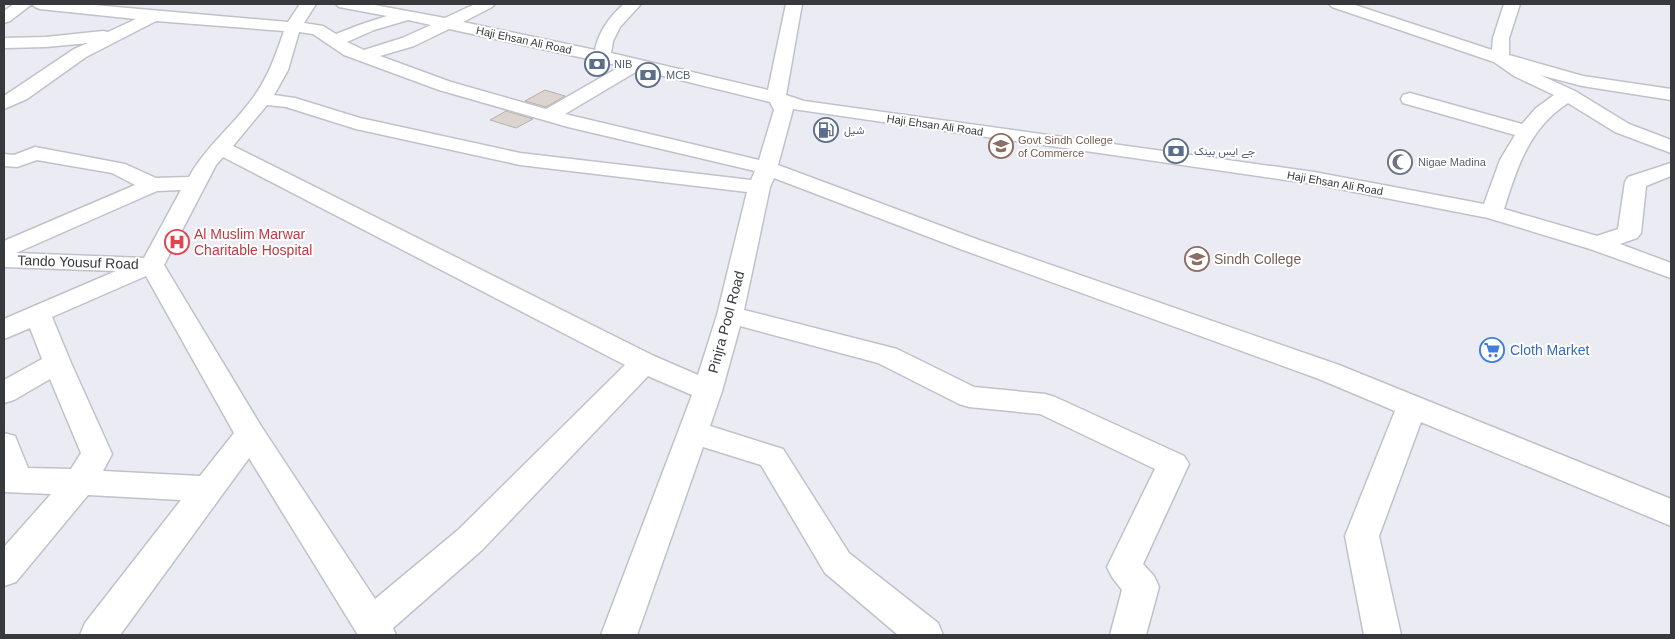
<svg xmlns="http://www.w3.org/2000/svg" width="1675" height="639" viewBox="0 0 1675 639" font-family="Arial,Vazirmatn,sans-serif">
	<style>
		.building { fill: #dcd5cf; stroke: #b7b0ab }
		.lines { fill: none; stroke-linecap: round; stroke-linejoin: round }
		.minor-casing { stroke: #c0c2c9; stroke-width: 3 }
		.minor { fill: #fff; fill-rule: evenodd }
		.labels { text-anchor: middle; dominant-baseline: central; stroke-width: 4; stroke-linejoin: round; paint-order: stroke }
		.far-street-label { font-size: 11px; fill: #38393c; stroke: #fff }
		.far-service-label { font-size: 11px; fill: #4e5e75; stroke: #fff; text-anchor: start }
		.far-education-label { font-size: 11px; fill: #785e54; stroke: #fff; text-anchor: start }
		.far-worship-label { font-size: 11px; fill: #5b616d; stroke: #fff; text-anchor: start }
		.health-label { font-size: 14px; fill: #be3a42; stroke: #fff; text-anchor: start }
		.education-label { font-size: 14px; fill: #785e54; stroke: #fff; text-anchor: start }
		.street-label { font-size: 14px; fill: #38393c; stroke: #fff }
		.shop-label { font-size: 14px; fill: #366cbe; stroke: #fff; text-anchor: start }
	</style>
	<rect width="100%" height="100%" fill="#eaebf3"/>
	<path class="building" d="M545,90L565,96L546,107L525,101Z
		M506,111L533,119L516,128L490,120Z"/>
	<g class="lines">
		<defs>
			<path id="minor" d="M14,4H32L10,21L4,23V11Z
				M32,4H82L288,22L300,4H316L304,23L323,26L336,34L362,24L387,16L339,7L336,4H369L445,18L475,4H495L492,7L463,22L595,50C599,31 610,16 624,4H641L620,27L613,41L611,53L768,90L786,4H802L786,95L804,101L1314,172L1484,204L1500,160L1515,135L1403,103L1401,99L1403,95L1410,93L1522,124L1536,108L1554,95L1514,76L1494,62L1332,7L1329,4H1352L1492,50L1493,38L1504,4H1520L1509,38V55L1583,76L1671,89V100L1582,86L1540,75L1575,91L1629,124L1671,140V153L1615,132L1568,103C1530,127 1517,167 1504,209L1597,236L1618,229L1625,182L1628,177L1671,163V176L1646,186L1641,233L1637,238L1620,244L1671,263V278L1590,249L1488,218L1314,184L793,109L778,165L979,240L1339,365L1671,499V526L1421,422L1379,536L1401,635H1364L1345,536L1395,411L1319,379L963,250L774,178L770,187L744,310L897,349L974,387L1045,394L1055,397L1184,456L1189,464L1143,564L1154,576L1159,587L1146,635H1110L1122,590L1112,577L1107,567L1155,469L1040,414L969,407L959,404L878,363L740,326L722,391L710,426L783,449L849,553L938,623L943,635H898L825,573L761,465L703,447L637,635H601L692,395L648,376L482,550L393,628L396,635H358L249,458L120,635H80L85,623L181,500L88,495L16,582L4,586V547L51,494L4,492V433L15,436L28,468L71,469L81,453L50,379L14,400L4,403V380L42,359L30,328L4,339V319L116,271L4,267V241L135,185L112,173L37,160L17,167L4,166V154L14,155L35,147L125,164L156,178L189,177C206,146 235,124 255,95C269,75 276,54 284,31L156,21L86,57L27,99L4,109V96L74,49L88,43L46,47L4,48V38L46,37L103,31L108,32L136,19L40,9L35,7ZM408,20L431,25L402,38L364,50L347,42L374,30ZM449,29L621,66L546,109L451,82L380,56L414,46ZM299,32L313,34L344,55L439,90L568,127L755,171L751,180L520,153L360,118L295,98L274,95L288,70ZM639,70L770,102L774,110L759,160L565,114ZM267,105L286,107L356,129L520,165L747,192L717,315L698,375L654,356L233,146ZM223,157L625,365L458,530L375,599L261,426L164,265L216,165ZM181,190L144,258L16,253L157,191ZM146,276L234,433L200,476L103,471L112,454L71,363L52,317Z"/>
		</defs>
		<use href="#minor" class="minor-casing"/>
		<use href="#minor" class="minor"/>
	</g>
	<defs>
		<symbol id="bank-ring" viewBox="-11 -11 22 22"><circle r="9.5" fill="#fff" stroke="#5c6f8a" stroke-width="1.5"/><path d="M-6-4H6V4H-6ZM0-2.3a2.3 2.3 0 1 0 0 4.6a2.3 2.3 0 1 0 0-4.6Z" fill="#5c6f8a"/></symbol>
		<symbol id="fuel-ring" viewBox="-11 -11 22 22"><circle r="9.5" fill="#fff" stroke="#5c6f8a" stroke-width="1.5"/><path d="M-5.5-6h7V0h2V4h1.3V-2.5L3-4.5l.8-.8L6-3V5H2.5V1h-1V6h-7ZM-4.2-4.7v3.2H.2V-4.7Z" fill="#5c6f8a"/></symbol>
		<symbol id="university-ring" viewBox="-11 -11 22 22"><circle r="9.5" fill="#fff" stroke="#8d6e63" stroke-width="1.5"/><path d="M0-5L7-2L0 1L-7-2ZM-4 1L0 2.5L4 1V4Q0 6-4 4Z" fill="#8d6e63"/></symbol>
		<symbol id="mosque-ring" viewBox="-11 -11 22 22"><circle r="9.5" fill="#fff" stroke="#6b7280" stroke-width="1.5"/><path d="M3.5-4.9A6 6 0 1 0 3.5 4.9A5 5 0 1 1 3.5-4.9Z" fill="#6b7280"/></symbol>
		<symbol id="hospital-ring" viewBox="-11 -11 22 22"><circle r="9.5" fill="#fff" stroke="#e0444e" stroke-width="1.5"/><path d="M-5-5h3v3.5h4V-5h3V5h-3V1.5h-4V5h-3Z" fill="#e0444e"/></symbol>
		<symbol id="supermarket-ring" viewBox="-11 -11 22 22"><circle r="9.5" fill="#fff" stroke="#3f7fe0" stroke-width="1.5"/><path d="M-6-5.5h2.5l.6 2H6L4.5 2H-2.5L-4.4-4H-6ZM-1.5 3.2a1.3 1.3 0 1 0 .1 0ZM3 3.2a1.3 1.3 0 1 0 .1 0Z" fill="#3f7fe0"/></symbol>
	</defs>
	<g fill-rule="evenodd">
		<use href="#bank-ring" x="583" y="50" width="28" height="28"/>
		<use href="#bank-ring" x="634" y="61" width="28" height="28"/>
		<use href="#fuel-ring" x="812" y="116" width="28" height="28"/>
		<use href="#university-ring" x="987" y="132" width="28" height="28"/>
		<use href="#bank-ring" x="1162" y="137" width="28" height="28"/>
		<use href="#mosque-ring" x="1386" y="148" width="28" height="28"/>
		<use href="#hospital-ring" x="163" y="228" width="28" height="28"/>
		<use href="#university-ring" x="1183" y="245" width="28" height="28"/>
		<use href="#supermarket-ring" x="1478" y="336" width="28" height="28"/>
	</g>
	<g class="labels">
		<g class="far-street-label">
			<text transform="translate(524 40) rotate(12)">Haji Ehsan Ali Road</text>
			<text transform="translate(935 125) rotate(8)">Haji Ehsan Ali Road</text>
			<text transform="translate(1335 183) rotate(10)">Haji Ehsan Ali Road</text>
		</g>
		<g class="far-service-label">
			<text x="614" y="64">NIB</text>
			<text x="666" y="75">MCB</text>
			<text x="844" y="130">شیل</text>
			<text x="1194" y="151">جے ایس بینک</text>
		</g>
		<g class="far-education-label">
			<text x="1018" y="140">Govt Sindh College<tspan x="1018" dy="13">of Commerce</tspan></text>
		</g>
		<g class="far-worship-label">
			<text x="1418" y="162">Nigae Madina</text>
		</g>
		<g class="health-label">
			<text x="194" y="234">Al Muslim Marwar<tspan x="194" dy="16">Charitable Hospital</tspan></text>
		</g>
		<g class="education-label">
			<text x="1214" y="259">Sindh College</text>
		</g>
		<g class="street-label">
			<text transform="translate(78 262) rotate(2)">Tando Yousuf Road</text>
			<text transform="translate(726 322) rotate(-75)">Pinjra Pool Road</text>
		</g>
		<g class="shop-label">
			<text x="1510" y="350">Cloth Market</text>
		</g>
	</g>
	<rect width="1675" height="639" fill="none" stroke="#38393c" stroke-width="10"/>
</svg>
